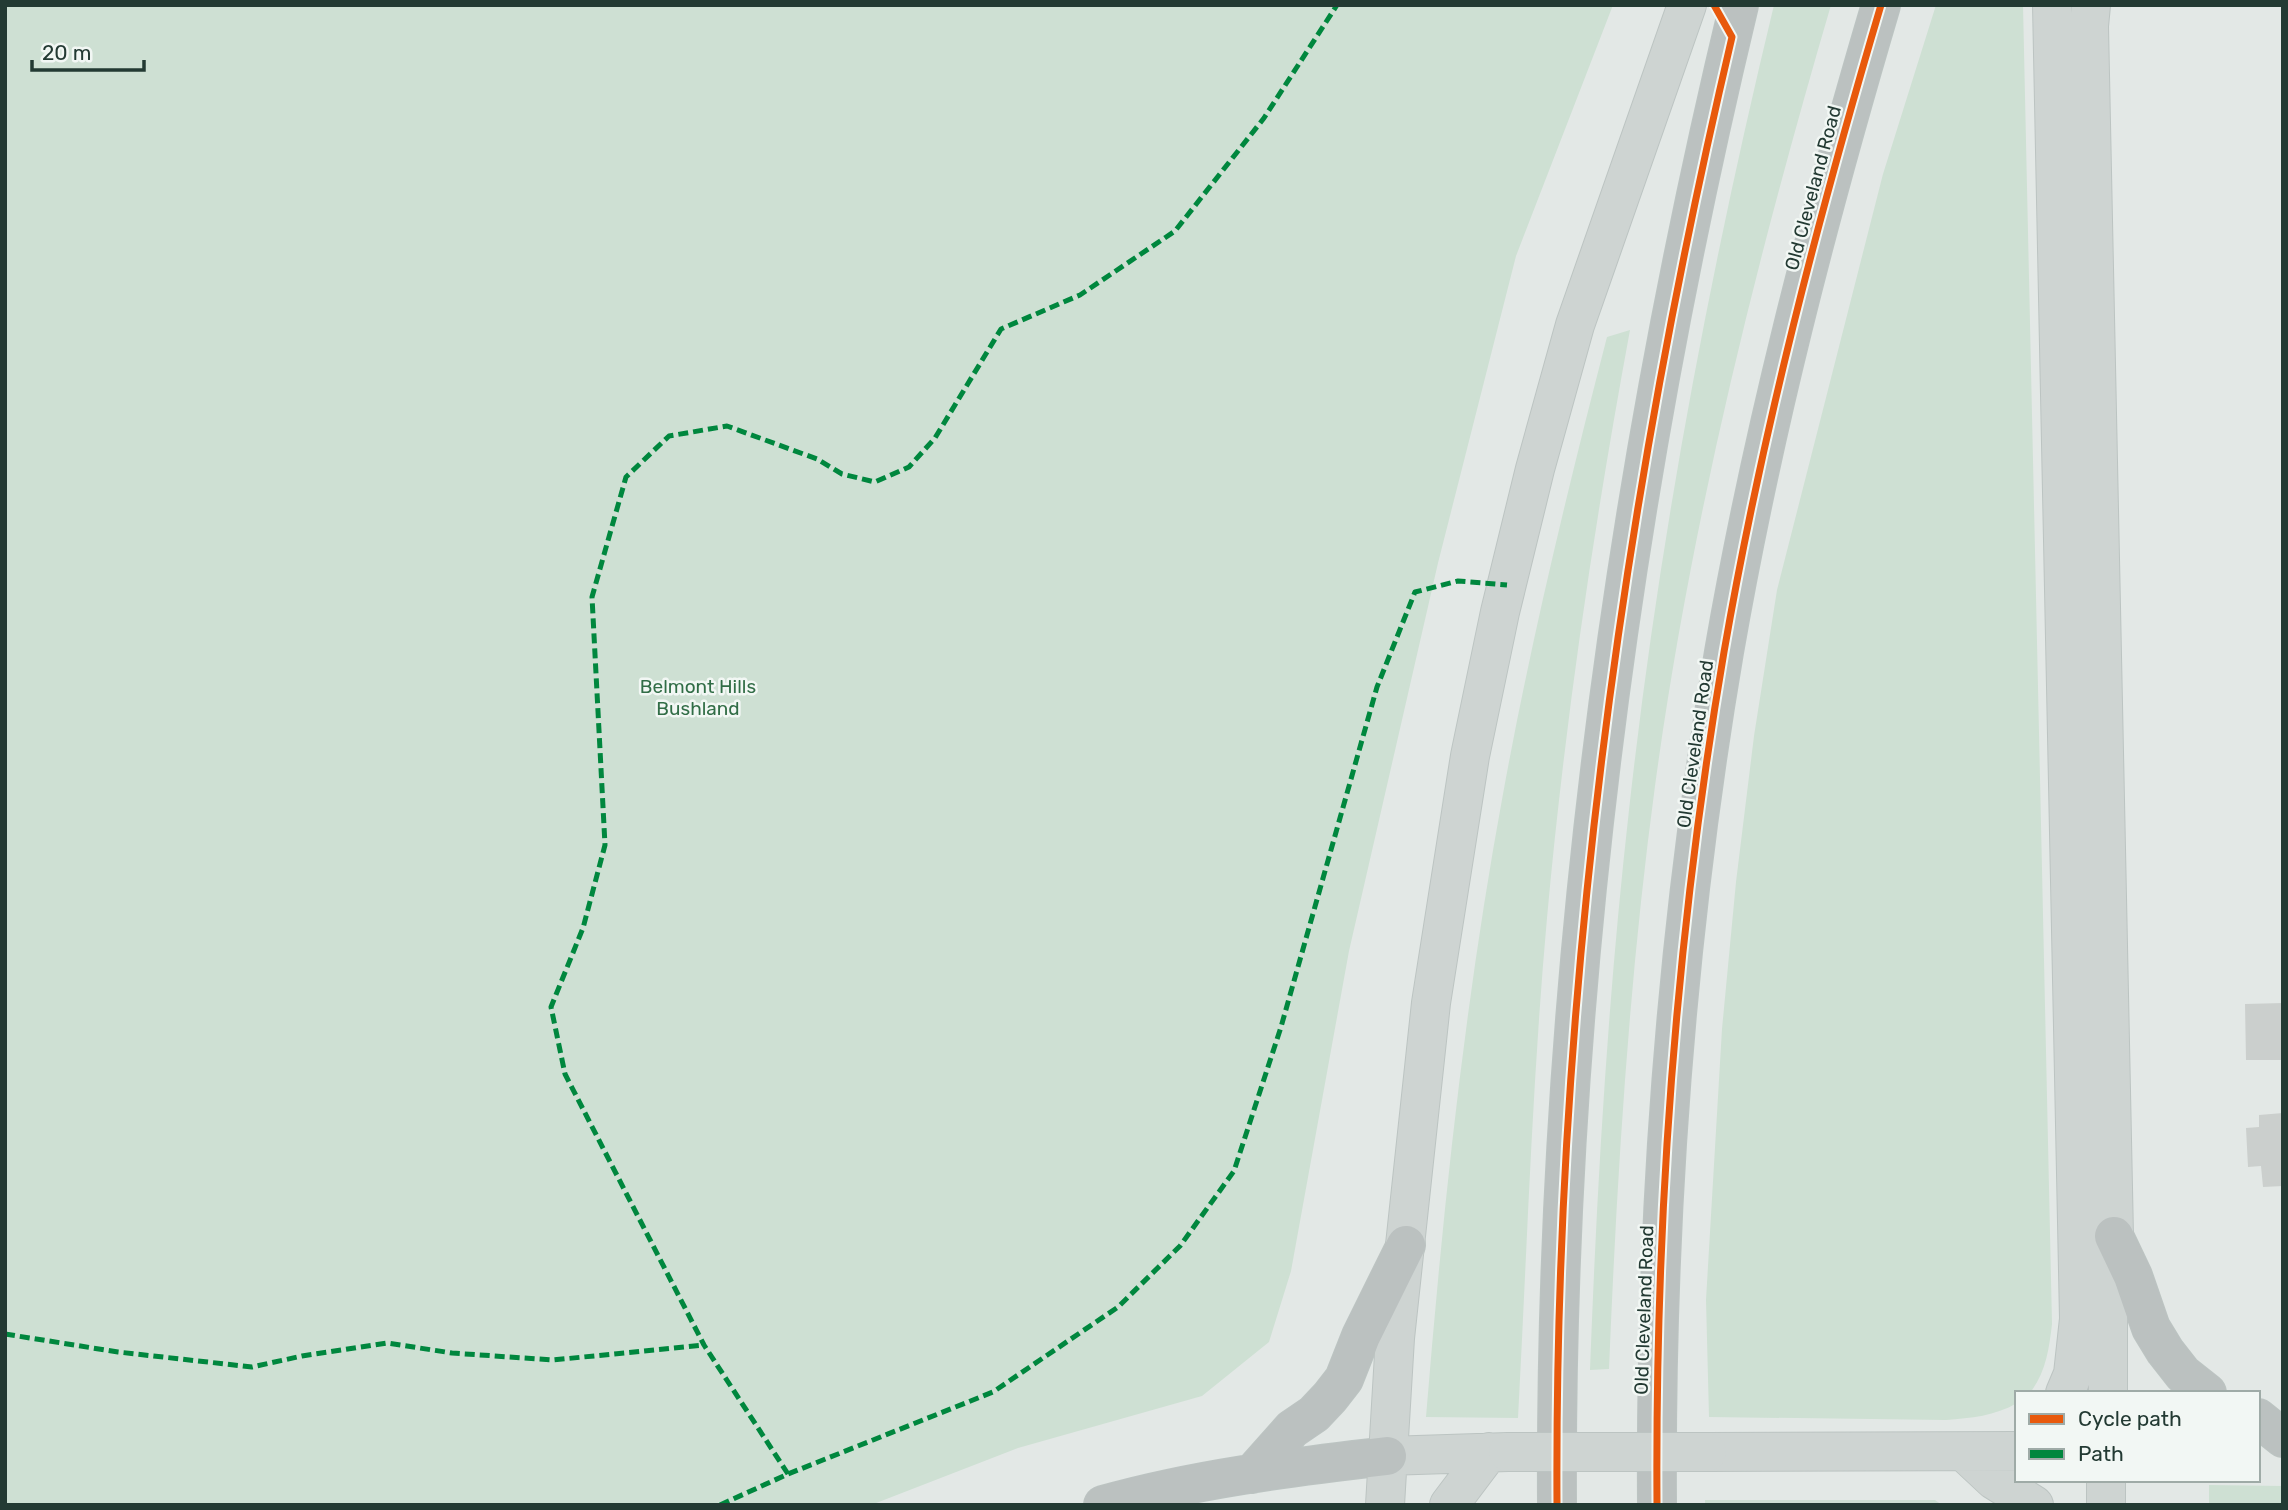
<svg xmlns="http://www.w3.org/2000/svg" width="2288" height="1510" viewBox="0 0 2288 1510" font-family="Rubik,sans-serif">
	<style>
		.green { fill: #cee0d3 }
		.building { fill: #cbcfcd }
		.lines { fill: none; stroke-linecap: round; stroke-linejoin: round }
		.major-casing { stroke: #bcc4c2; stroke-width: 40 }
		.highway-casing { stroke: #bcc4c2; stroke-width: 40 }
		.major { stroke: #ced4d2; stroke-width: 38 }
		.highway { stroke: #bbc1c0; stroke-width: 38 }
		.major-bridge-casing { stroke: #bcc4c2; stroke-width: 40; stroke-linecap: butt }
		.major-bridge { stroke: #ced4d2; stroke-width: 38 }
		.quiet { stroke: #00873e; stroke-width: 5; stroke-dasharray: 10 5; stroke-linecap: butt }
		.cycleway-casing { stroke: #f2f7f4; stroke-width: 11 }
		.cycleway { stroke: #e8590c; stroke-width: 7 }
		.labels { text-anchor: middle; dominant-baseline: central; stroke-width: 5; stroke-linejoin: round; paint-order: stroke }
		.street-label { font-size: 19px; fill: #233a33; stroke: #f2f7f4 }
		.park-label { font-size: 19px; fill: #316d46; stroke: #f2f7f4 }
	</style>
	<rect width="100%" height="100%" fill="#e3e8e6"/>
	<path class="green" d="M5,5H1613L1516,256L1438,563L1349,951L1291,1271L1269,1342L1202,1396L1018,1448L871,1505H5Z
		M1774,5H1831C1756,261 1691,521 1655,786C1629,979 1617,1174 1609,1369L1590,1370C1597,1183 1608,996 1629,810C1659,539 1710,270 1774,5Z
		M1936,5H2023L2052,1324C2049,1349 2046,1372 2030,1393H2017V1403C1995,1416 1971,1418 1946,1420L1709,1417L1706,1300L1722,1029L1736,882L1754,736L1777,590L1883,174Z
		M1630,330C1594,525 1565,720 1547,918C1532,1084 1527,1251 1518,1418L1426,1417C1443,1208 1465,1000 1503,794C1531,640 1568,488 1607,337Z
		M2209,1485L2283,1486V1505H2209Z
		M1705,1500H1935L1942,1505H1705Z"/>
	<path class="building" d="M2283,1003V1060H2246L2245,1004Z
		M2283,1113V1186L2263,1187L2261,1166L2248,1167L2246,1128L2259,1127V1115Z"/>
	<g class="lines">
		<defs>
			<path id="major" d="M2052,5L2079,1319L2073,1374L2065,1393
				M2091,5L2089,26L2114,1236L2108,1284V1393
				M1707,1452L2017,1451
				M1964,1452L1994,1480L2034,1505
				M1387,1456L1508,1452
				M1385,1505L1395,1338L1431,1003L1470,756L1500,612L1535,469L1575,325L1687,5
				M1449,1505L1489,1452
				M2106,1505V1480"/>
			<path id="highway" d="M2114,1236L2133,1276L2151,1328L2165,1351L2183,1374L2207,1393
				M2258,1418L2283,1438
				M1252,1474L1292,1429L1314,1414L1330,1397L1344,1379L1361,1336L1406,1245
				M1103,1505C1195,1479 1292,1467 1387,1456
				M1557,1505C1554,999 1621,496 1739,5
				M1657,1505C1655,1219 1676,933 1724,652C1762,433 1818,218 1881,5"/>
		</defs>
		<use href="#major" class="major-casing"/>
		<use href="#highway" class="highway-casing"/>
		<use href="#major" class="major"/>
		<use href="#highway" class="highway"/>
		<defs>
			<path id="major-bridge" d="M1508,1452H1707"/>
		</defs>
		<use href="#major-bridge" class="major-bridge-casing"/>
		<use href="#major-bridge" class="major-bridge"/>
		<path class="quiet" d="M5,1334L118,1352L252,1367L302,1356L387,1343L452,1353L553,1360L704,1345
			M788,1474L704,1345L565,1074L551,1007L583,928L605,845L592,597L626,477L669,436L727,426L817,459L842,474L875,482L909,467L935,438L1001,329L1080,295L1175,231L1264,118L1337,5
			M720,1505L788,1474L993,1392L1118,1307L1180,1246L1234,1171L1281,1027L1377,687L1415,592L1458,581L1507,585"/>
		<defs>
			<path id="cycleway" d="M1557,1505C1554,1010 1619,518 1732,37L1714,5
				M1657,1505C1655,1219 1676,933 1724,652C1762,433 1818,218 1881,5"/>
		</defs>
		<use href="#cycleway" class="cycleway-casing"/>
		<use href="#cycleway" class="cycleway"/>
	</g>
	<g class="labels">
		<g class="street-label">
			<text transform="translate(1813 188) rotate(-75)">Old Cleveland Road</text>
			<text transform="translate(1695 744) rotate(-82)">Old Cleveland Road</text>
			<text transform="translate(1644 1310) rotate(-88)">Old Cleveland Road</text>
		</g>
		<g class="park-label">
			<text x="698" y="686">Belmont Hills<tspan x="698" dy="22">Bushland</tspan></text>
		</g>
	</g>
	<rect width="2288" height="1510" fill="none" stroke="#233a33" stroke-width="14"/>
	<rect x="2015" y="1391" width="245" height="91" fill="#f2f7f4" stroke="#9faba7" stroke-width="2"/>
	<rect x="2029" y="1414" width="35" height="10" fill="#e8590c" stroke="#9faba7" stroke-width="2"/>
	<text x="2078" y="1426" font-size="21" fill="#233a33">Cycle path</text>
	<rect x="2029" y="1449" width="35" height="10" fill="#00873e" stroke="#9faba7" stroke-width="2"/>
	<text x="2078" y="1461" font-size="21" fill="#233a33">Path</text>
	<path d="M32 60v10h112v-10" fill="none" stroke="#233a33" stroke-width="3.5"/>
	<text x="42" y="60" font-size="21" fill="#233a33" stroke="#f2f7f4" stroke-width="5" paint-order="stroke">20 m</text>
</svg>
